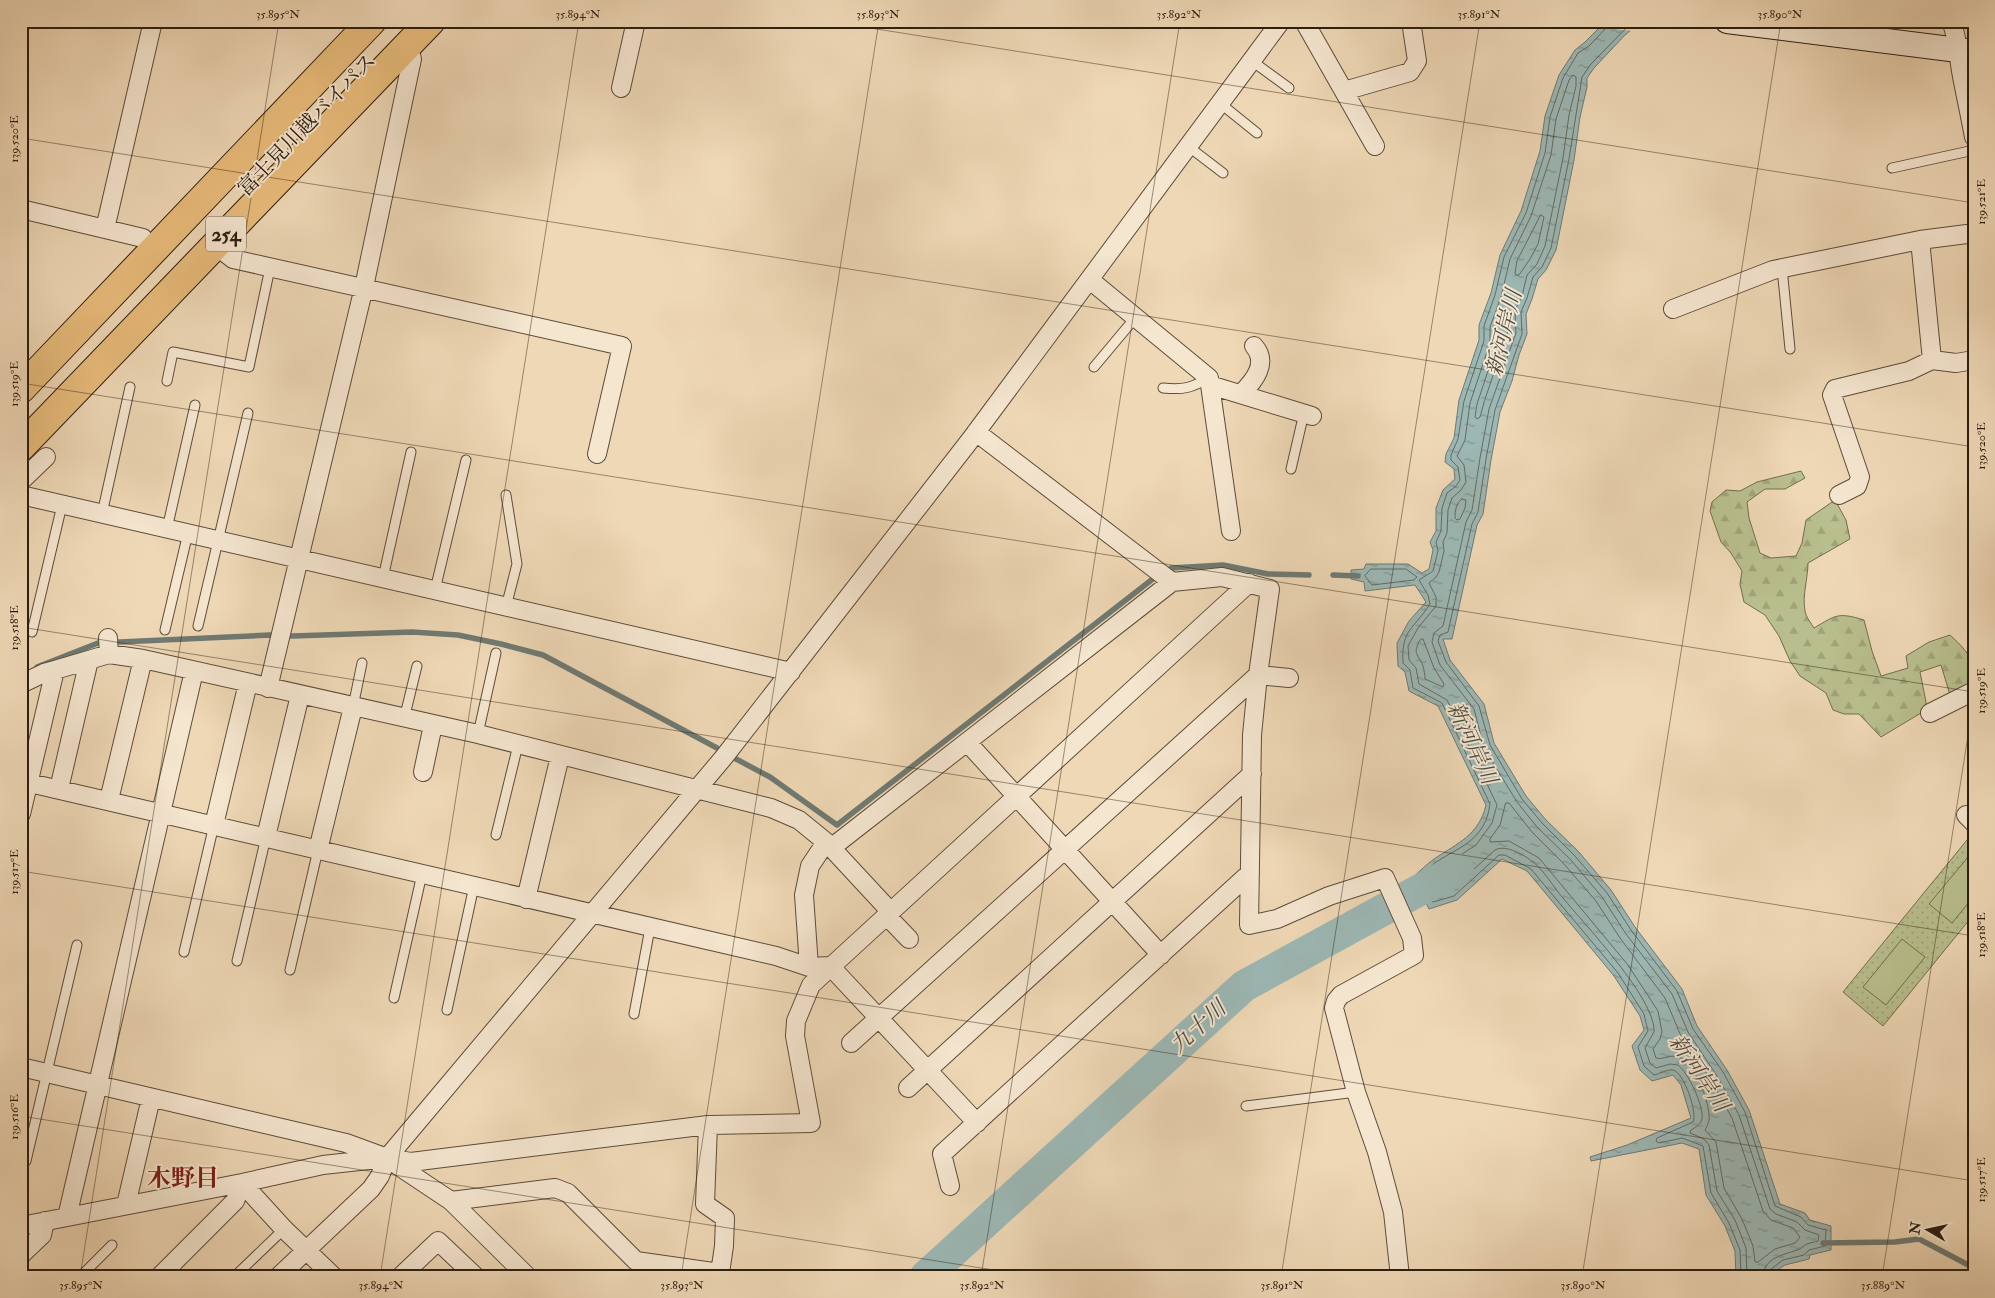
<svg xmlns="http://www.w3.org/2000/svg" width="1995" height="1298" viewBox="0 0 1995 1298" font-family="'IM FELL Double Pica','Noto Serif JP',serif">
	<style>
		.grass { fill: url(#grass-dots); stroke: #726e4f }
		.forest { fill: url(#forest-firs); stroke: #726e4f }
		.garden { fill: #b9bf8e; stroke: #726e4f }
		.water { fill: url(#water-ripples); stroke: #6f7a73 }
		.pier { fill: #efd8b6 }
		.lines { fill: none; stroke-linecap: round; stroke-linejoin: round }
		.shore { stroke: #646b62; stroke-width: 1 }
		.stream { stroke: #6f7a73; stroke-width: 5.5 }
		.river { stroke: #9cb8b5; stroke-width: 32 }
		.lane-casing { stroke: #5d4c3a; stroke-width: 11 }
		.street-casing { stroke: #5d4c3a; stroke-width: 20 }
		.secondary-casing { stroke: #2c1e10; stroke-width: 26 }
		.highway-casing { stroke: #2c1e10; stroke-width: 30 }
		.lane { stroke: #f5e6d0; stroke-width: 9 }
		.street { stroke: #f5e6d0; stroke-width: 18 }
		.secondary { stroke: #f5e6d0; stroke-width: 24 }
		.highway { stroke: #e8bc7b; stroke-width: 28 }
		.ticks { fill: none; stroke: #2c1e10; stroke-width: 1; stroke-opacity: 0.45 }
		.labels { text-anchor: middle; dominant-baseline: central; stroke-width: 4; stroke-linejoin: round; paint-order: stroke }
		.shield { fill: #f5e6d0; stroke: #685a4a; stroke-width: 1 }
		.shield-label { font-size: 20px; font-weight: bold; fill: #2c1e10 }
		.street-label { font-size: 21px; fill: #2c1e10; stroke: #f5e6d0 }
		.water-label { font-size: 22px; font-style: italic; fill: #4e4c42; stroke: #f5e6d0 }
		.quarter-label { font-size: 24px; font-weight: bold; fill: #7a1f14; stroke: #f5e6d0 }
		.neatline { fill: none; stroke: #2c1e10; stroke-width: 2 }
		.ticks-label { font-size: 12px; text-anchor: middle; fill: #2c1e10 }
	</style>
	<defs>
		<pattern id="grass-dots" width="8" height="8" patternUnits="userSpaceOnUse" patternTransform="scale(1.25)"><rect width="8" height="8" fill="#b9bf8e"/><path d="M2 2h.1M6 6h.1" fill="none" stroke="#9fa479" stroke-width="1.8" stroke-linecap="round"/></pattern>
		<pattern id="forest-firs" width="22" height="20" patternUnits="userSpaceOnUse" patternTransform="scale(1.25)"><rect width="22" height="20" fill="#b9bf8e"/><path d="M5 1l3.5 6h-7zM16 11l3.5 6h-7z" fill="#9fa479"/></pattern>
		<pattern id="water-ripples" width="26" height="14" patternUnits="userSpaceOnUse" patternTransform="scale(1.25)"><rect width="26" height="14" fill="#9cb8b5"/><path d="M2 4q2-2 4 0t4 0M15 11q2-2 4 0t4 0" fill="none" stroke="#7f9592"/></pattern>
	</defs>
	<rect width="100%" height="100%" fill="#efd8b6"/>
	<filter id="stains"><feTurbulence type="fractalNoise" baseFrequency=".004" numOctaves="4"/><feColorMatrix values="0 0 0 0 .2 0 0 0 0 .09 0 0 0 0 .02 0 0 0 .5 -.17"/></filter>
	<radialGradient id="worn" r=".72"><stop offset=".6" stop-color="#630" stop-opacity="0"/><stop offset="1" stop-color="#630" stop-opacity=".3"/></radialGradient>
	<path class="grass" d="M1967,840L1974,846V914L1883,1026L1843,992Z"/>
	<path class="forest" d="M1801,471L1805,478L1785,489H1765L1747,502L1749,518L1760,553L1771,558L1796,556L1802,543L1806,520L1835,500L1846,520L1850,539L1808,563C1808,578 1802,596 1805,611C1806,617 1811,623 1814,628C1836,615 1838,612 1864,620L1872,651L1881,676L1908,668L1906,656L1929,642L1950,635C1972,655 1974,661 1974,691L1950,695L1941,665L1920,672L1926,702V710L1881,737L1859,714H1844L1833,710L1826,693L1800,676L1790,661L1779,636L1765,615L1744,602L1740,584L1742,571L1731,553L1721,542L1710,511L1712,502L1726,490L1740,491L1757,482Z"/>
	<path class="garden" d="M1968,857L1974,861V896L1952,923L1929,904Z
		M1902,939L1925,957L1886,1005L1863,987Z"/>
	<path class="water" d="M1606,21H1641L1624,36L1594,68L1587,78V87L1580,117L1574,160L1556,250L1546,270L1538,279L1532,299L1526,314L1527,334L1519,355L1512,381L1500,412L1491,460L1483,514L1477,525L1452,639H1443L1450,660L1484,704L1494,743L1526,796L1546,820L1578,851L1611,890L1635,927L1682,989L1697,1026L1727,1070L1749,1110L1780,1204L1805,1213L1810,1220L1831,1226V1250L1810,1255L1809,1259L1785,1265L1774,1272V1277H1736L1735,1251L1725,1226L1706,1195L1699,1149L1682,1143L1591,1161L1590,1157L1627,1145L1691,1118L1681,1085L1673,1075L1652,1081L1640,1070L1632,1046L1644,1030L1640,1016L1614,976L1581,936L1527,871L1502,859L1457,900L1429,909L1413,877C1420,871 1427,864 1434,859C1458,843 1479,835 1486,805L1438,706L1409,691L1405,672L1398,666L1397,643L1409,621L1426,602L1415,585L1365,591L1364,582L1351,579V570L1364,569L1366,564H1408L1422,573L1429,569L1433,550L1430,542L1436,531V508L1443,490L1455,479L1454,469L1445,462L1446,454L1454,438L1459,400L1479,340V325L1491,293L1500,255L1521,211L1540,151L1545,116L1559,75L1575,50L1585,42Z"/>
	<path class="pier" d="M1602,21H1643L1633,31L1596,27Z"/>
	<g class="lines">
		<path class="shore" d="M1609,21L1607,27L1589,46L1578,53L1563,78L1550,117L1545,153L1526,213L1504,257L1495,295L1484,326V341L1464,401L1458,439L1451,455V460L1458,467L1460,480L1456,486L1447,493L1442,508L1441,531L1436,542L1438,551L1433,571L1419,580L1428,595L1430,604C1414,629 1401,629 1403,663L1410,670L1413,688L1442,703L1490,804C1484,853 1438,848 1420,879L1431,901L1433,902L1454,896L1499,855H1505L1531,869L1618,973L1644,1014L1648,1031L1638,1047L1644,1066L1654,1075C1659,1074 1668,1069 1673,1070C1684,1072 1698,1114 1693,1122L1657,1138L1656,1141L1659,1143L1682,1138L1703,1146L1711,1193L1729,1223L1740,1250L1741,1277
			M1633,21L1591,64L1582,77L1569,159L1551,248L1542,267L1533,277L1527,298L1521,312L1522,334L1495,410L1486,459L1478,512L1472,524L1448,632L1440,635L1438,641L1446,662L1479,706L1490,745L1522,799L1542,823L1574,855L1607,893L1631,930L1677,991L1693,1029L1723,1072L1745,1112L1775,1206L1801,1217L1808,1225L1826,1230L1825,1246L1809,1250L1804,1255L1783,1260L1771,1269L1769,1277
			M1541,215L1544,217L1538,244L1530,259L1519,275H1516L1515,273L1517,261Z
			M1505,314L1507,316L1508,331L1502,347L1499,348L1497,346V329L1502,315Z
			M1499,349L1500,351C1495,374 1485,395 1480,417L1477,419L1475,417L1477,404L1495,350Z
			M1462,499L1466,500L1465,508L1460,519L1457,520L1455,518C1455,511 1456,503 1462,499Z
			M1371,569H1406L1417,577L1414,580L1372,585L1365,576Z
			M1423,639L1434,668L1444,684L1443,687L1425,679C1425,675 1424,670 1423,666C1418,653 1412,655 1420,640Z
			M1506,803H1509L1532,832L1564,864L1596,901L1620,938L1665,998L1681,1036L1711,1080L1732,1118L1763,1211L1771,1220L1793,1228L1800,1237L1795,1243L1775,1249L1758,1262H1755L1753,1246L1742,1219L1724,1188L1716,1142L1705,1130C1707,1126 1710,1121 1709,1115C1708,1099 1695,1063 1679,1057C1671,1054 1663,1060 1656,1058L1653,1049L1660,1039L1662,1032L1658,1011L1628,965L1539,858L1509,841L1490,842V839L1500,825Z
			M1459,866L1460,870L1447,884L1438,885V880Z
			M1747,1277L1746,1248L1735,1220L1717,1191L1709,1145L1704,1139L1690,1133L1691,1130C1696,1127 1700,1125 1702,1119C1704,1106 1688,1072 1678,1065L1670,1064L1656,1068L1650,1063L1645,1048L1654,1032C1656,999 1585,925 1563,898C1553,887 1545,871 1533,862C1524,855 1506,844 1495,850L1451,890L1435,895L1427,881L1439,869L1476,845L1492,823L1497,805L1447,700L1419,684L1416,668L1409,660L1408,646L1418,628L1436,606V597L1429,583L1436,577L1439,572L1444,551L1443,542L1447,533L1448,510L1452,498L1461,490L1466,482L1464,465L1457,456L1465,440L1470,403L1490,343V327L1501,297L1510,259L1531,216L1551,155L1556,119L1569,80L1573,75L1576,77V86L1569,115L1563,158L1545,246L1537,264L1527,275L1522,296L1515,310L1516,333L1489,409L1480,458L1472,510L1466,522L1443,626L1434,633L1432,642L1440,665L1474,709L1484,748L1517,802L1537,827L1570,859L1602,897L1626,934L1672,994L1688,1032L1717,1076L1739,1115L1770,1209L1776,1214L1797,1222L1805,1230L1819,1235L1818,1241C1815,1242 1810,1243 1807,1244C1803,1246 1801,1249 1797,1250C1783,1255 1763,1258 1763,1277"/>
		<path class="stream" d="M1171,568L1223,565L1268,574L1309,575
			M1333,575L1358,576
			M37,667L98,643L270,635L293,636L412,632L458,635L501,644L543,655L717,748
			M736,759L770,777L837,825L1154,578
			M1823,1243L1895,1242L1919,1239L1974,1268"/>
		<path class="river" d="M925,1277L1244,986L1458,869"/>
		<defs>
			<path id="lane" d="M1252,61L1289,88
				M1221,104L1257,133
				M1189,147L1223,173
				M1892,168L1974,150
				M1782,268L1790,349
				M1094,367L1135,318
				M167,381L173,352L249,367L270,268
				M1163,388C1184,390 1191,388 1209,378
				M1291,469L1304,413
				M102,514L130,387
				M167,529L195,405
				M383,578L411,452
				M435,590L466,460
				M506,607L517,564L506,495
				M198,626L248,413
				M165,630L188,533
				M32,632L62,505
				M353,707L362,663
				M404,719L417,666
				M478,734L496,653
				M496,835L518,745
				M184,952L214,825
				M237,961L266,837
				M290,970L318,850
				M394,998L422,874
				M447,1010L474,886
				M634,1014L650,928
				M1246,1106L1356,1092
				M26,1161L77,945
				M80,1277L112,1245
				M234,1277L284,1229"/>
			<path id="street" d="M1304,21L1375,146
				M1951,21C1958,38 1958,53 1961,71C1965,93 1970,115 1974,137
				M621,88L636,21
				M1344,91L1410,72L1417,61L1411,21
				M21,209L143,238
				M105,229L153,21
				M215,245L233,259L622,346L597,454
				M1090,280L1209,378L1231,531
				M1673,309L1773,270L1920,240L1967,234L1974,235
				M1932,360L1956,363L1974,360
				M1210,385L1312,416
				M1241,394C1254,381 1269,363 1254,346
				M976,432L1172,582
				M21,481L46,457
				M21,495L791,672
				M1839,495L1857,486L1860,477L1832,395L1835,389L1909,371L1932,360L1920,240
				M108,638L109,654
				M21,684L44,673L55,670
				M268,688L364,287L412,59L408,44
				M1930,713L1974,691
				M967,742L1161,955
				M423,772L433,725
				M21,781L776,956L809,967L830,966L977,1123
				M59,789L89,660
				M109,800L143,659
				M21,814L55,670L109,654L143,659L478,734L771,808L799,820L826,842L890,911
				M1966,815L1974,823
				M214,825L248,683
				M266,837L300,695
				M831,848L1172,582L1222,577L1270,589L1258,675L1252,735L1249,925L1277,919L1329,896L1385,878L1412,938L1414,955L1341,995L1336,1001L1334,1008L1356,1092L1377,1152L1393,1212L1400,1277
				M318,850L353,707
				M526,899L560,756
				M886,915L909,939
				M809,967L804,895L810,866L826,842
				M851,1043L1258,675L1289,678
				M21,1067L346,1143L387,1158L411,1162L708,1125L811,1123L795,1036L796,1021L811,985L1249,583
				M908,1088L1252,774
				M391,1161L451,1201L528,1277
				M950,1186L942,1154L1250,873
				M451,1201L555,1188L568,1193L636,1261L720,1273L724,1246L725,1218L705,1204L708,1125
				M126,1205L151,1098
				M67,1217L194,671
				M21,1226L242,1183L323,1165L387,1158L724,757L971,439L1281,21
				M21,1255L42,1235L45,1221
				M159,1277L235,1201L242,1183L284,1229L334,1277
				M278,1277L371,1189L380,1176L387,1158
				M400,1277L438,1241L476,1277"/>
			<path id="secondary" d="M1727,21L1974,52"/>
			<path id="highway" d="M21,389L372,21
				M21,447L431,21"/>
		</defs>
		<use href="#lane" class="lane-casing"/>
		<use href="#street" class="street-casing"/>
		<use href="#secondary" class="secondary-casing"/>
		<use href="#highway" class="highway-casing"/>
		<use href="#lane" class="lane"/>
		<use href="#street" class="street"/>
		<use href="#secondary" class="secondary"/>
		<use href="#highway" class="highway"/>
	</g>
	<path class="ticks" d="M826,21L1974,203M21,138L1974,447M21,383L1974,692M21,627L1974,936M21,871L1974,1181M21,1116L1038,1277M80,1277L279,21M380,1277L579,21M681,1277L879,21M981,1277L1180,21M1281,1277L1480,21M1582,1277L1781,21M1882,1277L1974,698"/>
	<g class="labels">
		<rect class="shield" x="206" y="216.5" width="40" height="35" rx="4"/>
		<g class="shield-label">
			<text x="226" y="234">254</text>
		</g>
		<g class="street-label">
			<text transform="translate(307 125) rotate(-46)">富士見川越バイパス</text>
		</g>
		<g class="water-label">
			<text transform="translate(1504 333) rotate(-76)">新河岸川</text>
			<text transform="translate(1472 743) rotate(65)">新河岸川</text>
			<text transform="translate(1198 1027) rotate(-42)">九十川</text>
			<text transform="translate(1699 1073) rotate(56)">新河岸川</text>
		</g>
		<g class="quarter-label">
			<text x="183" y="1178">木野目</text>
		</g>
	</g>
	<rect width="1995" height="1298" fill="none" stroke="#efd8b6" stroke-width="55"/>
	<g transform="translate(1928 1230) rotate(279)" stroke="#f5e6d0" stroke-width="4" paint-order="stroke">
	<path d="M0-4L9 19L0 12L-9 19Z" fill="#2c1e10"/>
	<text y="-8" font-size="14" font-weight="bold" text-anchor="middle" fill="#2c1e10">N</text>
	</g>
	<rect x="28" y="28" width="1940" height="1242" class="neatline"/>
	<g class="ticks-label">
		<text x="278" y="18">35.895°N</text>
		<text x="578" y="18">35.894°N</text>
		<text x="878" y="18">35.893°N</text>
		<text x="1179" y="18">35.892°N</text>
		<text x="1479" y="18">35.891°N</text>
		<text x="1780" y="18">35.890°N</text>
		<text transform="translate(14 139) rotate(-90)" y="4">139.520°E</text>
		<text transform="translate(1981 202) rotate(-90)" y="4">139.521°E</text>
		<text transform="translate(14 384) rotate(-90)" y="4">139.519°E</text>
		<text transform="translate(1981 446) rotate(-90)" y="4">139.520°E</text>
		<text transform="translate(14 628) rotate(-90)" y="4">139.518°E</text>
		<text transform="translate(1981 691) rotate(-90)" y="4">139.519°E</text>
		<text transform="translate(14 872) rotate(-90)" y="4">139.517°E</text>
		<text transform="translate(1981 935) rotate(-90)" y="4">139.518°E</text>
		<text transform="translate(14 1117) rotate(-90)" y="4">139.516°E</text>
		<text transform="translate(1981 1180) rotate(-90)" y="4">139.517°E</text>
		<text x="81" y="1289">35.895°N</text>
		<text x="381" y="1289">35.894°N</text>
		<text x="682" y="1289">35.893°N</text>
		<text x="982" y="1289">35.892°N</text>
		<text x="1282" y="1289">35.891°N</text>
		<text x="1583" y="1289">35.890°N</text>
		<text x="1883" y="1289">35.889°N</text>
	</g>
	<rect width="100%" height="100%" filter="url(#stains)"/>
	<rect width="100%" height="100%" fill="url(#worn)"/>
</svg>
